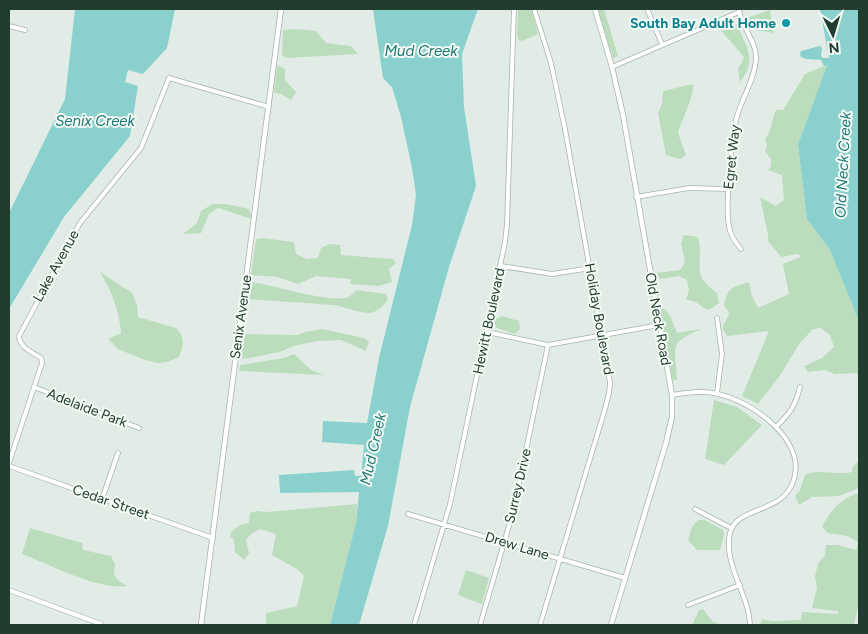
<svg xmlns="http://www.w3.org/2000/svg" width="868" height="634" viewBox="0 0 868 634" font-family="Figtree,sans-serif">
	<style>
		.green { fill: #bbddbd }
		.water { fill: #8ad1ce }
		.lines { fill: none; stroke-linecap: round; stroke-linejoin: round }
		.minor-casing { stroke: #a5b4ac; stroke-width: 5.5 }
		.tertiary-casing { stroke: #a5b4ac; stroke-width: 6 }
		.minor { stroke: #fff; stroke-width: 4 }
		.tertiary { stroke: #fff; stroke-width: 4.5 }
		.culture-dot { fill: #0f9aa8; stroke: #f3f9f4; stroke-width: 2 }
		.labels { text-anchor: middle; dominant-baseline: central; stroke-width: 4; stroke-linejoin: round; paint-order: stroke }
		.culture-label { font-size: 14px; font-weight: bold; fill: #0d838f; stroke: #f3f9f4; text-anchor: end }
		.street-label { font-size: 14px; fill: #223d30; stroke: #f3f9f4 }
		.water-label { font-size: 15px; font-style: italic; fill: #1c7976; stroke: #f3f9f4 }
	</style>
	<rect width="100%" height="100%" fill="#e2ece6"/>
	<path class="green" d="M518,9H531L538,34L525,40L519,41L517,35Z
		M597,9H604L618,56L613,58Z
		M770,10L774,33L756,30L747,18Z
		M737,24C746,48 758,58 740,82L738,69L744,57L719,28Z
		M294,29L316,31L326,43L351,46L358,54L286,58L282,55L283,30Z
		M277,65L285,69V80L296,92L291,100L281,94L274,93Z
		M827,65L798,146L807,219L830,250L859,320V380L857,373L835,374L825,370L808,372L804,366L822,358L834,347L830,335L821,328L813,329L799,344L781,374L758,404L742,396L769,331L727,336L722,328C724,322 728,319 729,313L724,305C728,287 731,288 749,282L752,296L758,308L789,294L783,264L801,257L798,254L781,257L768,241V235L760,197L776,206L784,200L782,175L768,170L771,166V159L765,151L767,146L765,139C772,131 771,120 776,110H783L805,74Z
		M693,84C695,93 683,119 679,129L678,133L686,155L680,159L666,155L658,113L662,104L663,91Z
		M213,204H226L249,209L252,219L218,208L209,214L201,233L183,234L197,223L201,211Z
		M684,235L698,237C705,265 689,273 717,293L719,303L709,310C699,307 698,300 686,300L689,290L687,280L679,276L660,279L656,273L680,270L685,262L681,243Z
		M262,238L294,242L296,254L307,259L318,258L321,248L329,244L340,245L341,255L393,259L396,263L389,269L392,282L379,286L350,284L351,279L316,276L298,284L277,277L251,275L256,239Z
		M100,272L132,293L137,305L138,317L176,328C186,337 183,346 179,357L167,362L158,363L145,360L118,349L108,339L121,333C119,309 112,293 100,272Z
		M250,282C271,284 332,304 348,297C351,296 354,292 357,290L386,294L388,299C373,324 355,308 333,305L247,299Z
		M658,307C670,308 673,323 677,333L701,329C668,343 675,346 677,379L673,381Z
		M502,316L519,321L520,329L515,334L497,328L493,320Z
		M323,329L364,338L369,341L366,351L341,340L317,341L294,346L280,352L244,359L239,357L244,334L298,335L305,332Z
		M294,354L311,370L324,375L239,371L240,365L284,358Z
		M714,400L737,407L762,425L724,465L705,459Z
		M859,461V488L839,496L812,497L799,505L795,496L800,490L805,475C818,468 837,476 852,472L853,466Z
		M859,493V603L854,625H760L762,619L772,621L801,620L802,612L838,614V611L812,608L817,588L815,576L818,564L825,555L826,545H838L856,550L858,542L848,536L828,533L822,527C829,512 842,497 859,493Z
		M357,504L356,523L330,625H266V613L297,606L304,576L297,569L272,555L276,534L260,529L251,534L246,540L249,553L244,560L235,552L234,540L230,537L231,532L240,525L249,523L250,513L257,511L267,512Z
		M698,520H705L723,530L724,535L720,550H697L688,540L692,527Z
		M30,528L82,543L83,550L111,556L115,564L114,575L119,581L127,586C97,590 51,565 22,554Z
		M466,570L489,578L482,604L458,595Z
		M703,609L713,622L721,625H692L699,610Z"/>
	<path class="water" d="M75,9H175L167,48L143,74L128,70L125,82L138,86L130,136L64,217L9,309V213L65,99Z
		M373,9H478L462,54L464,107L476,186L449,267L410,407L388,526L359,625H330L356,523L359,492L280,493L279,475L354,470L355,476H361L364,445L322,442L323,421L367,423L379,358L412,225L416,195L412,168L401,117L392,87L383,78Z
		M820,9H859V321L830,250L807,219L798,145L827,65L824,66L821,60L806,59L801,57L800,54L801,51L820,46L822,48L821,56L823,58H829Z"/>
	<g class="lines">
		<defs>
			<path id="minor" d="M534,9L551,63L565,129L610,383L609,393L605,409L540,625
				M647,9L662,44
				M739,9C740,26 757,41 756,59C755,77 744,95 738,113C732,132 731,152 730,173C728,190 726,209 729,226C730,235 735,242 741,249
				M9,26L25,30
				M612,67L739,12
				M636,197L689,188L728,189
				M501,266L552,274L591,268
				M487,332L548,345L659,325
				M34,387L139,428
				M717,393L722,354L717,318
				M672,395C687,393 703,390 718,394C751,401 806,439 794,479C784,515 737,505 730,533C723,565 749,594 750,625
				M776,427C790,413 795,407 800,387
				M9,463L42,363L41,358C32,352 20,348 19,336L80,223L141,148L169,78L269,107
				M9,466L213,538
				M102,499L118,453
				M695,509L731,528
				M408,514L625,578
				M9,590L101,624
				M688,605L740,585
				M414,625L450,504L505,242L507,224L514,9
				M480,625L513,512L548,345"/>
			<path id="tertiary" d="M595,9L612,67L623,115L672,395V417L666,443L611,625
				M201,625L281,9"/>
		</defs>
		<use href="#minor" class="minor-casing"/>
		<use href="#tertiary" class="tertiary-casing"/>
		<use href="#minor" class="minor"/>
		<use href="#tertiary" class="tertiary"/>
	</g>
	<circle class="culture-dot" cx="786" cy="23" r="5"/>
	<g class="labels">
		<g class="culture-label">
			<text x="776" y="23">South Bay Adult Home</text>
		</g>
		<g class="street-label">
			<text transform="translate(732 157) rotate(-84)">Egret Way</text>
			<text transform="translate(56 266) rotate(-61)">Lake Avenue</text>
			<text transform="translate(241 317) rotate(-82)">Senix Avenue</text>
			<text transform="translate(599 319) rotate(80)">Holiday Boulevard</text>
			<text transform="translate(658 319) rotate(80)">Old Neck Road</text>
			<text transform="translate(489 321) rotate(-78)">Hewitt Boulevard</text>
			<text transform="translate(87 408) rotate(21)">Adelaide Park</text>
			<text transform="translate(518 486) rotate(-77)">Surrey Drive</text>
			<text transform="translate(111 502) rotate(19)">Cedar Street</text>
			<text transform="translate(517 546) rotate(17)">Drew Lane</text>
		</g>
		<g class="water-label">
			<text x="421" y="51">Mud Creek</text>
			<text x="95" y="121">Senix Creek</text>
			<text transform="translate(843 165) rotate(-87)">Old Neck Creek</text>
			<text transform="translate(373 449) rotate(-77)">Mud Creek</text>
		</g>
	</g>
	<rect width="868" height="634" fill="none" stroke="#223d30" stroke-width="20"/>
	<g transform="translate(833 35) rotate(175)" stroke="#f3f9f4" stroke-width="4" paint-order="stroke">
	<path d="M0-4L9 19L0 12L-9 19Z" fill="#223d30"/>
	<text y="-8" font-size="14" font-weight="bold" text-anchor="middle" fill="#223d30">N</text>
	</g>
</svg>
